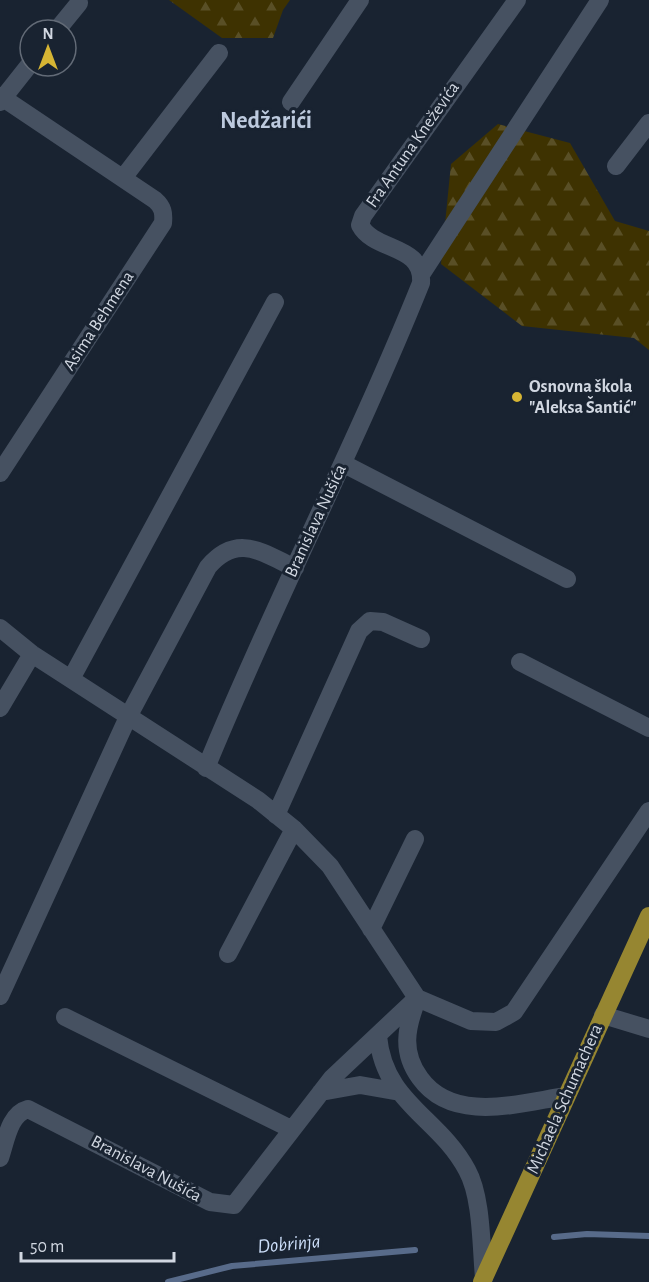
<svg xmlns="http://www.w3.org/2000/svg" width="649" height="1282" viewBox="0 0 649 1282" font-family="'Alegreya Sans',sans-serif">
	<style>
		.forest { fill: url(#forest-firs) }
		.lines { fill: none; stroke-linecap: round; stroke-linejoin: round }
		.stream { stroke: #586b8a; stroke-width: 6 }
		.minor { stroke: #465161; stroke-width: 18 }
		.major { stroke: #968631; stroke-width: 18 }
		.poi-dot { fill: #d6b534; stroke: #192331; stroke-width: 2 }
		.labels { text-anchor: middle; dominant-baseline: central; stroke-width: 6; stroke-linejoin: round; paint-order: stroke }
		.street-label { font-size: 18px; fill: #d1d7e1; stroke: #192331 }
		.poi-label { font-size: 18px; font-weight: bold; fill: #d1d7e1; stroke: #192331; text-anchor: start }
		.water-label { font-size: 20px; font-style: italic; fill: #ccdef9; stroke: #192331 }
		.district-label { font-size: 24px; font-weight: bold; fill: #bdcade; stroke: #192331 }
	</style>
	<defs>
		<pattern id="forest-firs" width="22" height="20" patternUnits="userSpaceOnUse" patternTransform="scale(1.5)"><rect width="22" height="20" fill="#3e3201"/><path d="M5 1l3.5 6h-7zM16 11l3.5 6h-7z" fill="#594f26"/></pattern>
	</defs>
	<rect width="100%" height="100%" fill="#192331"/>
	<path class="forest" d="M169,0H290L283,10L273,38H222Z
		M498,124L570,143L615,221L649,231V350L634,338L522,326L441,264L451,164Z"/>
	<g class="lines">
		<path class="stream" d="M554,1237L587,1234L649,1236
			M168,1282L232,1266L415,1250"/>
		<path class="minor" d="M57,30L79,3
			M0,96L155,200C163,207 164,213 163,223L0,473
			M0,102L30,64
			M291,102L360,0
			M616,166L649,123
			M123,178L219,53
			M422,273L600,0
			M344,464L567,579
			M0,628L32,654L258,800L294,829L330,866L417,998L471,1021L496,1022L514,1012L649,811
			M520,662L649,728
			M71,679L275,302
			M0,708L32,654
			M206,768C273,604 355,447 421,283C424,244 374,252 360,225L363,216L517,0
			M276,815L359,631L370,621L383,622L421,639
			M371,929L415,839
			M228,954L294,829
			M0,996L128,717L208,567C237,533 261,552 295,568
			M417,1000C406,1028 401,1052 420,1078C453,1124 519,1103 566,1096
			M603,1015L649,1029
			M65,1017L291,1129
			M378,1036C384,1103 439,1117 467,1170C482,1197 481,1246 484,1278
			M321,1092L360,1085L400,1092
			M0,1158C6,1141 9,1114 28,1109L210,1202L234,1205L332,1078L417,998"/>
		<path class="major" d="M482,1282L649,916"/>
	</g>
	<circle class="poi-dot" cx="517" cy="397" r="6"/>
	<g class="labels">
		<g class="street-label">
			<text transform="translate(413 145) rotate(-55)">Fra Antuna Kneževića</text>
			<text transform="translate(99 321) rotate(-57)">Asima Behmena</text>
			<text transform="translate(316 521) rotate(-65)">Branislava Nušića</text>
			<text transform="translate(565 1099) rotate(-66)">Michaela Schumachera</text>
			<text transform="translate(146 1169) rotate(28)">Branislava Nušića</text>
		</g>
		<g class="poi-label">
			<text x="529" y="387">Osnovna škola<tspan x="529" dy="21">"Aleksa Šantić"</tspan></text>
		</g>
		<g class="water-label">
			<text transform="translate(289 1244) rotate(-5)">Dobrinja</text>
		</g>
		<g class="district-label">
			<text x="266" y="121">Nedžarići</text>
		</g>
	</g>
	<g transform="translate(48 48)"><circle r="28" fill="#192331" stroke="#636b77" stroke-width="1.5"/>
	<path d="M0-4.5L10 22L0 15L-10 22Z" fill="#d6b534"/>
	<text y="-9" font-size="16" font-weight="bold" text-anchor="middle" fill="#d1d7e1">N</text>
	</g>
	<path d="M21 1252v9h153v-9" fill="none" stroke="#d1d7e1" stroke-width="3"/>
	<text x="30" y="1252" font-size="18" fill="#d1d7e1" stroke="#192331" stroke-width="4.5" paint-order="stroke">50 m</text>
</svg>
